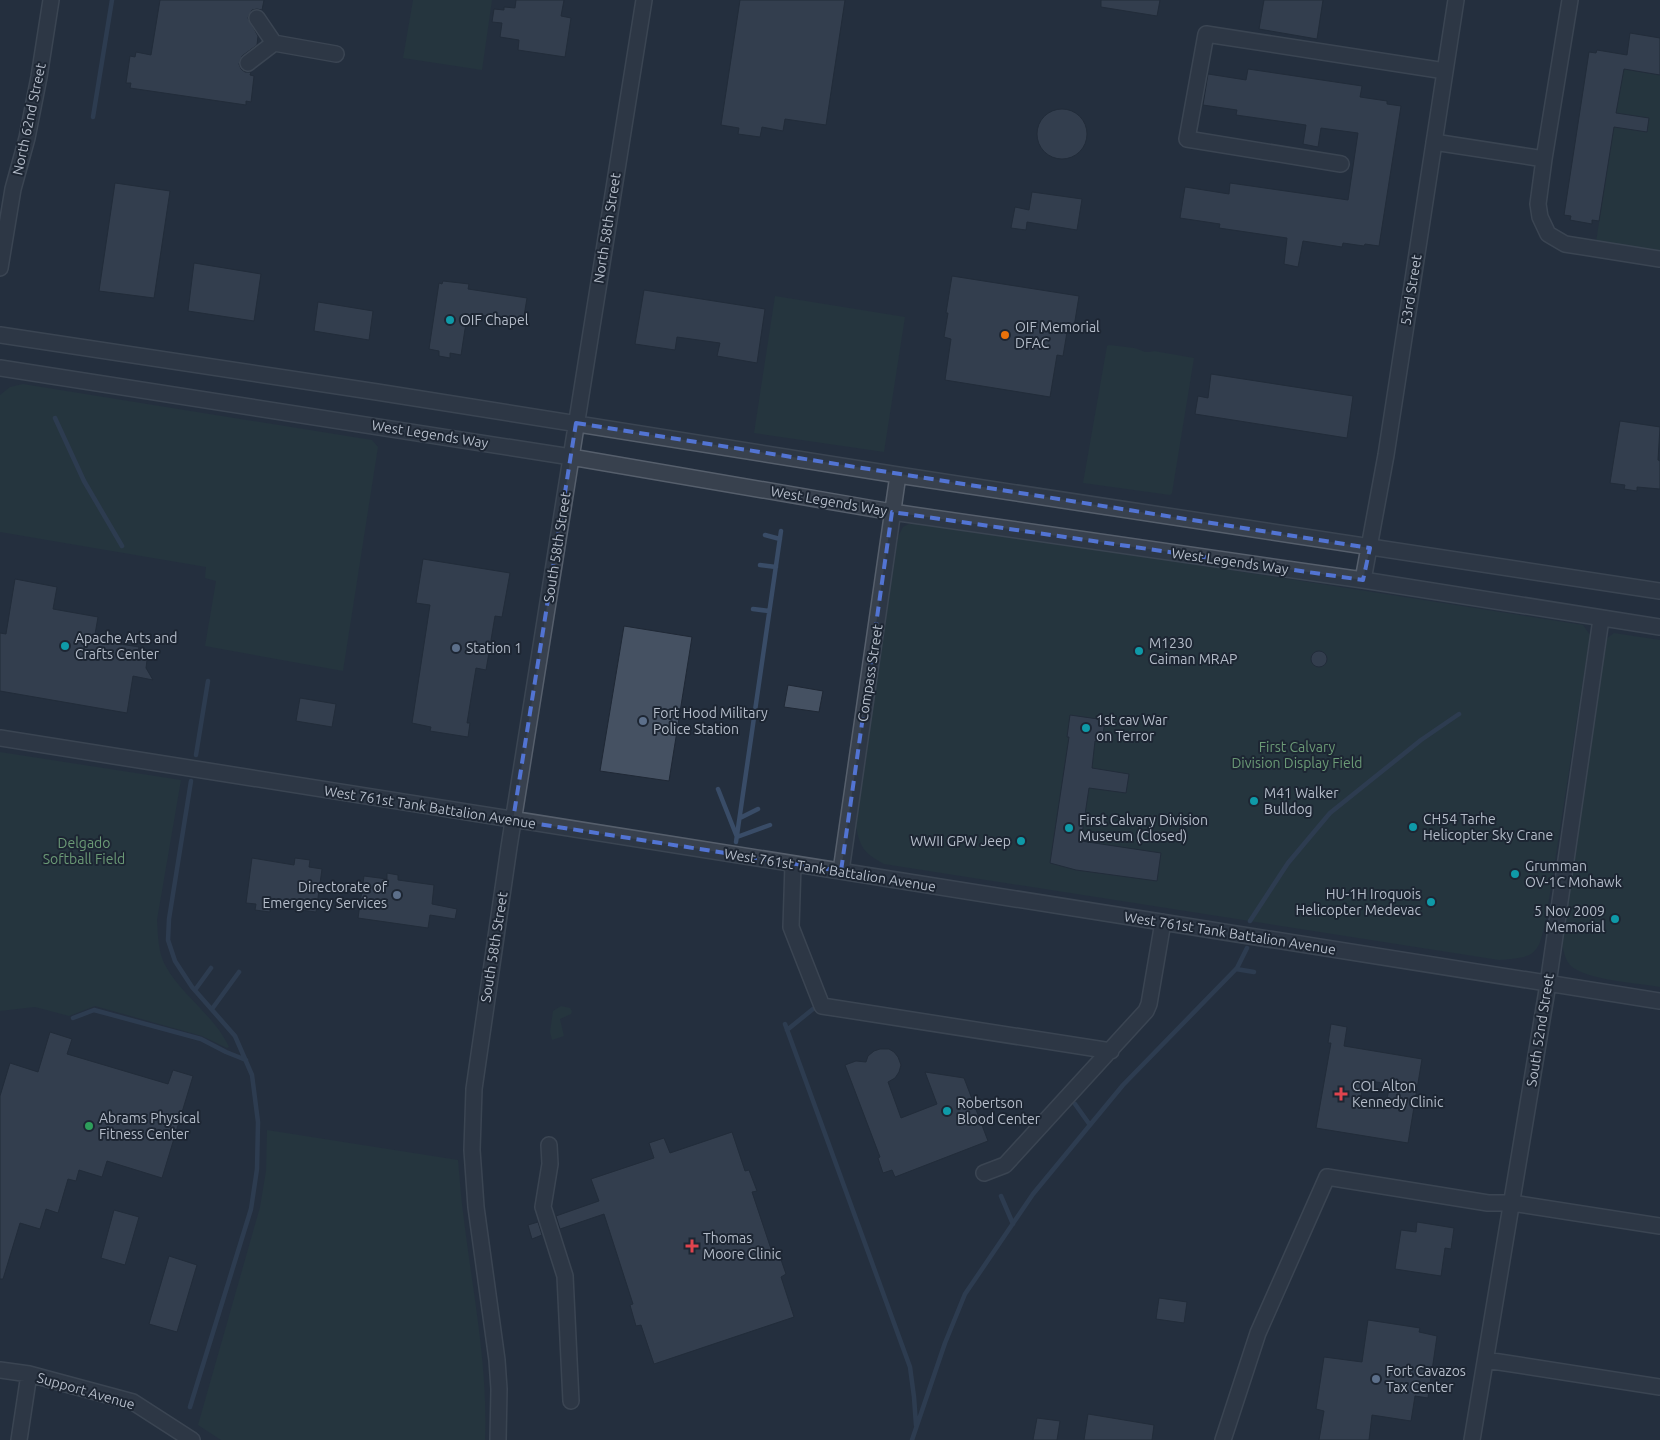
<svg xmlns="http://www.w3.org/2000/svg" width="1660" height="1440" viewBox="0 0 1660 1440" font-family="Ubuntu,sans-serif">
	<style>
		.green { fill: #263c3f }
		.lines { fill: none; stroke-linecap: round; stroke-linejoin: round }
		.stream { stroke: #394c67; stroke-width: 4.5 }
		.building { fill: #455162; stroke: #1f2835; fill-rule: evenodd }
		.minor-casing { stroke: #565f6c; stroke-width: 18 }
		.minor { stroke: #38414e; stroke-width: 15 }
		.marked { fill: none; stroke: #5274d3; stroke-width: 4; stroke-dasharray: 10 6; stroke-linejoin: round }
		.culture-dot { fill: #0f9aa8; stroke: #1d2633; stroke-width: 2 }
		.food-dot { fill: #e8710a; stroke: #1d2633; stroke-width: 2 }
		.service-dot { fill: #5c6f8a; stroke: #1d2633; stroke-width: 2 }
		.health-dot { fill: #e0444e; stroke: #1d2633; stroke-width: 2 }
		.leisure-dot { fill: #2e9e5b; stroke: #1d2633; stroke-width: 2 }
		.labels { text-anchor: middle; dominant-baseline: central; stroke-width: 4; stroke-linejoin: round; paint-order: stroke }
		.street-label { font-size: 14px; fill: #b4bcc9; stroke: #1d2633 }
		.poi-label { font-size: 14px; fill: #b4bcc9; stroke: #1d2633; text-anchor: start }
		.park-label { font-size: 14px; fill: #6b9a76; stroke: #1d2633 }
	</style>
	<rect width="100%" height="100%" fill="#242f3e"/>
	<path class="green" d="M413,0H492L482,70L403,58Z
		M1623,69L1660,75V252L1596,242Z
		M775,296L905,317L884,452L754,433Z
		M1109,345C1118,346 1126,347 1134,348C1142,350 1145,354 1154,351L1194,358L1172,493L1170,495L1083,483L1107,346Z
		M23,384L372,440L378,447L343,671L205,646L216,581L205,578L206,567L0,532V395L10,387Z
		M913,522L1052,542L1583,625L1590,635L1546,919C1538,956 1536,957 1499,960L884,864C864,853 860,848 856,826L898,537L903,527Z
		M1614,633L1660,640V987C1639,983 1584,980 1570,965C1563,957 1562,942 1561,932L1606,639Z
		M0,752L181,780L157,920C158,935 158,952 165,965C182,996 215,1016 229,1047L227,1048L202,1036L95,1006L69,1016L35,1007L0,1011Z
		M561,1006L570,1008L572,1011L571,1014L560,1019L564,1036L552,1040L550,1032L553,1011Z
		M267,1130L458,1160C460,1180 461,1200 464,1220C473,1294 488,1366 485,1440H221L198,1425L260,1207L266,1171Z"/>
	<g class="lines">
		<path class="stream" d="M93,117L112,0
			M55,418L84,481L122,546
			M765,535L780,539
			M760,565L776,567
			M753,609L769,611
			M196,755L208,681
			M718,789L737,837L770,825
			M740,818L758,809
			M736,842L781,531
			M1250,921L1288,863L1330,813L1421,740L1459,714
			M1236,969L1254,972
			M195,990L211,968
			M212,1009L239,972
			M73,1018L94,1010L201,1039L226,1052L246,1060
			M785,1024L910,1367L914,1397L916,1425
			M787,1030L813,1009
			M1075,1104L1090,1125
			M1001,1196L1013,1224
			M190,1407L251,1209L257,1169L258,1122L252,1075L235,1036L192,987L175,961L168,940L169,919L191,781
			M912,1440L945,1343L965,1294L1033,1194L1123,1085L1237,968L1247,948"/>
	</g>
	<path class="building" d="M160,0H264L262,10L257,9L252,10L248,18L258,36L257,45L242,56L239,64L241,69L245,72H251L250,75L254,76L251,102L246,101V105L130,88L131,83H126L130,56L135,57L136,52L151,55Z
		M516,0H564L561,16L571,18L565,57L518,50L519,40L500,37L502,23L492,22L494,9L504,10V7L515,8Z
		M740,0H845L826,125L785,119L783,131L762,127L760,137L738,134L739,128L721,125Z
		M1101,0H1160L1157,16L1101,7Z
		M1264,0H1323L1317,39L1259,29Z
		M1630,33L1660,38V75L1624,69L1616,113L1649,118L1647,132L1614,127L1599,221L1592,220V224L1570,220L1571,216L1564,215L1589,52L1596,53L1597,50L1627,55Z
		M1248,69L1362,86L1360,97L1387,101V104L1401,106L1379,246L1365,244L1364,246L1343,243L1342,247L1303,241L1298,267L1284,264L1287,238L1219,228L1220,224L1180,218L1185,187L1229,194L1230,183L1348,200L1358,133L1321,128L1318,147L1303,144L1306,125L1236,115L1237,110L1203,105L1208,74L1246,80Z
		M1037 134a25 25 0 1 1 50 0a25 25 0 1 1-50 0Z
		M115,183L170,191L154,298L99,291Z
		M1032,192L1082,199L1077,230L1027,222L1026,230L1011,228L1015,207L1029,210Z
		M194,263L261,274L254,321L188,311Z
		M952,276L1079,296L1073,333L1067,332L1063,356L1057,355L1050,397L945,380L951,339L944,337L948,313H946Z
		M443,281L469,284L468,289L527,298L523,322L474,314V317L467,316L461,355L450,353V358L439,356V351L429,349L439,283L442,284Z
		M644,290L765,309L757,363L717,356L720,343L677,337L675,350L635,344Z
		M318,302L373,311L369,340L314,331Z
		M1211,374L1353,396L1347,438L1195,414L1198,396L1208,398Z
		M1620,421L1660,427L1658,460L1660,461V489L1637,487V491L1624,489L1625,485L1610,483Z
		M423,559L510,573L502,617L495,616L486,670L476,668L467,723H470L468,737L430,731L431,727L412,723L430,605L416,603Z
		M15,579L57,587L53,609L98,617L94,640L139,647L138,650L148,652L146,668L153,680L133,676L127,713L0,691V633L6,634Z
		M624,626L692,637L669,781L600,771Z
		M1311 659a8 8 0 1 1 16 0a8 8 0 1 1-16 0Z
		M788,685L823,691L819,712L784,707Z
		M300,698L336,704L332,727L296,721Z
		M1070,715L1105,720L1102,742L1095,741L1092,768L1129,774L1126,793L1089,788L1081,841L1161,853L1157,881L1076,870L1050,863L1069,737H1067Z
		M252,858L294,865L295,858L310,860L309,867L322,869L316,912L270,906V912L255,910L256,904L246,903Z
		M387,873L398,875V880L434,885L432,904L457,909L455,919L430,915L428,928L358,918L364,876L387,879Z
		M1331,1024L1347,1027L1344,1046L1422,1059L1408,1143L1316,1128L1331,1043H1328ZM1363,1080L1390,1084L1385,1109L1360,1105Z
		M50,1032L72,1039L67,1054L168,1084L173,1070L193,1076L162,1178L107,1161L102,1177L79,1170L76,1181L68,1179L58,1213L46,1209L40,1229L20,1223L3,1279H0V1096L10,1063L38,1072Z
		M880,1049H889L894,1052L898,1057L901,1065L899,1072L895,1078L888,1082L901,1118L937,1104L925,1072L964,1078L988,1141L895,1177L892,1170L883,1173L878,1158L880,1157L845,1065L856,1061L866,1062L868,1056L874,1051Z
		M732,1132L745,1171L749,1170L757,1191L752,1192L773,1255L779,1254L786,1274L781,1277L794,1317L654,1364L641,1325L636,1326L630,1305L633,1304L604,1214L560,1229L556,1216L599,1201L591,1179L654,1158L649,1143L664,1138L670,1153Z
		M114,1210L139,1217L125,1265L101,1258Z
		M538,1222L542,1235L532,1239L528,1225Z
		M1417,1222L1454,1228L1451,1249L1445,1248L1441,1276L1395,1269L1401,1230L1416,1232Z
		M169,1256L197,1265L177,1332L149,1324Z
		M1159,1298L1187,1302L1184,1323L1156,1319Z
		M1368,1320L1420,1328L1419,1332L1437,1336L1428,1398L1415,1396L1411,1421L1372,1415L1369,1440H1319L1324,1411L1316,1409L1324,1357L1362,1362Z
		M1088,1414L1154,1425L1152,1440H1084Z
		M1037,1418L1060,1421L1057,1440H1033Z"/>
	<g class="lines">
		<defs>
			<path id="minor" d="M1570,0L1544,159L1538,204L1540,217L1548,234L1565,244L1660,259
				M274,43L336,54
				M248,63L274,43L257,18
				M1434,142L1544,159
				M1341,164L1187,139L1206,34L1445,71
				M0,268L13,189L27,138L39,77L51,0
				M0,335L377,392L898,475L1660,591
				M0,368L571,457L892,512L1363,580L1660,627
				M1363,580L1386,455L1456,0
				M0,738L1660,1001
				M793,864L791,927L822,1006L1111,1051
				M841,871L898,475
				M549,1145L550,1164L543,1207L565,1276L571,1401
				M984,1173L1005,1165L1146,1011L1149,1004L1163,922
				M1486,1360L1660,1387
				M0,1370L29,1374L133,1402L192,1440
				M19,1440L29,1374
				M498,1440L499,1389L497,1360L476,1207L472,1150L474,1089L509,847L644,0
				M1223,1440L1258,1333L1327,1177L1488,1203H1512L1660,1226
				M1472,1440L1548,984L1601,619"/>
		</defs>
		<use href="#minor" class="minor-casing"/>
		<use href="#minor" class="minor"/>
	</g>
	<path d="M0 0H1660V1440H0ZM576,423L1370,548L1363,580L892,512L841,871L513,820Z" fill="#242f3e" fill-opacity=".55" fill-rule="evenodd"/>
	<path class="marked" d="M576,423L1370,548L1363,580L892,512L841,871L513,820Z"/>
	<g class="culture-dot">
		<circle cx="450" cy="320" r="5"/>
		<circle cx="65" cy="646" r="5"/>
		<circle cx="1139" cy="651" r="5"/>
		<circle cx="1086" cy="728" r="5"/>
		<circle cx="1254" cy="801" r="5"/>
		<circle cx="1413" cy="827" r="5"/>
		<circle cx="1069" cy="828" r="5"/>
		<circle cx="1021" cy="841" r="5"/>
		<circle cx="1515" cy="874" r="5"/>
		<circle cx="1431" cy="902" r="5"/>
		<circle cx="1615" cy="919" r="5"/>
		<circle cx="947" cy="1111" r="5"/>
	</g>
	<circle class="food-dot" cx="1005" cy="335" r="5"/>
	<g class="service-dot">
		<circle cx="456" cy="648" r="5"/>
		<circle cx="643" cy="721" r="5"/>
		<circle cx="397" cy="895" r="5"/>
		<circle cx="1376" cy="1379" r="5"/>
	</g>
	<g class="health-dot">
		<path d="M1338.5 1086.5h5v5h5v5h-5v5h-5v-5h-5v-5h5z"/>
		<path d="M689.5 1238.5h5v5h5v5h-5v5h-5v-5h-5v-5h5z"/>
	</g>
	<circle class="leisure-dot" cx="89" cy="1126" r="5"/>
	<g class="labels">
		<g class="street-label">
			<text transform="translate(29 119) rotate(-78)">North 62nd Street</text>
			<text transform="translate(607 228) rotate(-81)">North 58th Street</text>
			<text transform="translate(1411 290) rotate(-81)">53rd Street</text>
			<text transform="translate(430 434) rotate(9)">West Legends Way</text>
			<text transform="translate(829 501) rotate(10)">West Legends Way</text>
			<text transform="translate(557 547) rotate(-81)">South 58th Street</text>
			<text transform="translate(1230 561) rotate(8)">West Legends Way</text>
			<text transform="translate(870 673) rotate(-81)">Compass Street</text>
			<text transform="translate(430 807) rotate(9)">West 761st Tank Battalion Avenue</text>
			<text transform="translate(830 870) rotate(9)">West 761st Tank Battalion Avenue</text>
			<text transform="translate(1230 933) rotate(9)">West 761st Tank Battalion Avenue</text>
			<text transform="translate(494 947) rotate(-81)">South 58th Street</text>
			<text transform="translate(1540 1030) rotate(-81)">South 52nd Street</text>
			<text transform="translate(86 1391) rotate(16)">Support Avenue</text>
		</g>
		<g class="poi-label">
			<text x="460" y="320">OIF Chapel</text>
			<text x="1015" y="327">OIF Memorial<tspan x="1015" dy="16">DFAC</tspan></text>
			<text x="75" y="638">Apache Arts and<tspan x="75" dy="16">Crafts Center</tspan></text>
			<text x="1149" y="643">M1230<tspan x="1149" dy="16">Caiman MRAP</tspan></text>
			<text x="466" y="648">Station 1</text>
			<text x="653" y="713">Fort Hood Military<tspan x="653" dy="16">Police Station</tspan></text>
			<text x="1096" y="720">1st cav War<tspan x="1096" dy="16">on Terror</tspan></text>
			<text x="1264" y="793">M41 Walker<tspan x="1264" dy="16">Bulldog</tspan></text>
			<text x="1423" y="819">CH54 Tarhe<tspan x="1423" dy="16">Helicopter Sky Crane</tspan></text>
			<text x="1079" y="820">First Calvary Division<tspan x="1079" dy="16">Museum (Closed)</tspan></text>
			<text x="1011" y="841" text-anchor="end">WWII GPW Jeep</text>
			<text x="1525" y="866">Grumman<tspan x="1525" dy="16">OV-1C Mohawk</tspan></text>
			<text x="387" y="887" text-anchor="end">Directorate of<tspan x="387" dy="16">Emergency Services</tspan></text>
			<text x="1421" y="894" text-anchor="end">HU-1H Iroquois<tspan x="1421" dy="16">Helicopter Medevac</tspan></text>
			<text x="1605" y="911" text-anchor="end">5 Nov 2009<tspan x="1605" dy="16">Memorial</tspan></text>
			<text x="1352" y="1086">COL Alton<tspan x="1352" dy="16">Kennedy Clinic</tspan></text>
			<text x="957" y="1103">Robertson<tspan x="957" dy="16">Blood Center</tspan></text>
			<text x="99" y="1118">Abrams Physical<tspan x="99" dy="16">Fitness Center</tspan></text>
			<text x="703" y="1238">Thomas<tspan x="703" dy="16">Moore Clinic</tspan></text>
			<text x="1386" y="1371">Fort Cavazos<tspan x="1386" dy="16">Tax Center</tspan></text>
		</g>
		<g class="park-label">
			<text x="1297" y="747">First Calvary<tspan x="1297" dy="16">Division Display Field</tspan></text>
			<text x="84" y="843">Delgado<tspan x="84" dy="16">Softball Field</tspan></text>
		</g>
	</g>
</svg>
